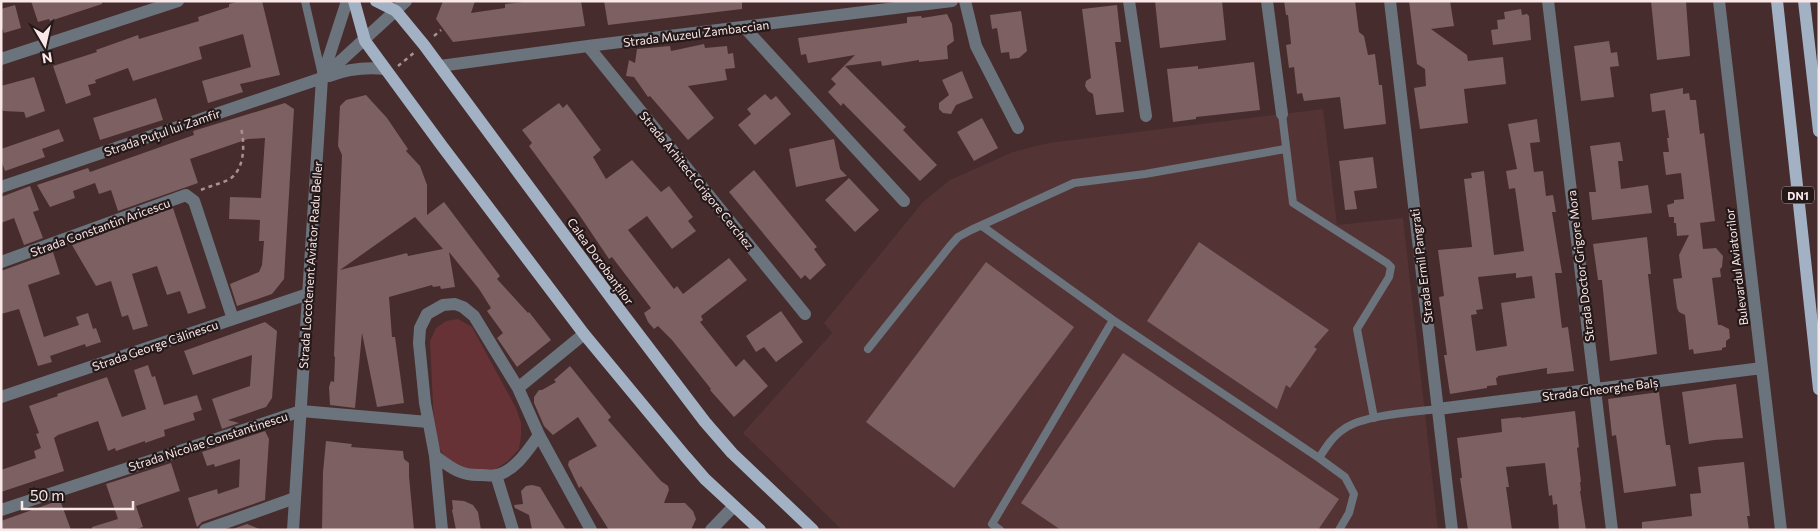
<svg xmlns="http://www.w3.org/2000/svg" width="1820" height="531" viewBox="0 0 1820 531" font-family="Commissioner,sans-serif">
	<style>
		.built { fill: #543335 }
		.green { fill: #663236 }
		.building { fill: #7d6061; fill-rule: evenodd }
		.lines { fill: none; stroke-linecap: round; stroke-linejoin: round }
		.path { stroke: #a89293; stroke-width: 2.5; stroke-dasharray: 4 4; stroke-linecap: butt }
		.service { stroke: #6b737c; stroke-width: 8 }
		.minor { stroke: #6b737c; stroke-width: 12 }
		.tertiary { stroke: #6b737c; stroke-width: 12 }
		.primary { stroke: #a2b2c4; stroke-width: 12 }
		.labels { text-anchor: middle; dominant-baseline: central; stroke-width: 4.5; stroke-linejoin: round; paint-order: stroke }
		.shield { fill: #241819; stroke: #baaaab; stroke-width: 1 }
		.shield-label { font-size: 11px; font-weight: bold; fill: #fae8e9 }
		.street-label { font-size: 12px; fill: #fae8e9; stroke: #241819 }
	</style>
	<rect width="100%" height="100%" fill="#462c2d"/>
	<path class="built" d="M1323,109L1337,225L1403,218L1438,530H842L743,433L832,333L824,323L923,202L950,180L1013,152L1049,143Z"/>
	<path class="green" d="M458,319L472,327L516,408L521,423V436L519,449L508,461L496,469L465,471L445,457L438,446L434,427L430,341L436,328L446,321Z"/>
	<path class="building" d="M31,1H102V4L50,21L49,19L38,22Z
		M240,1H262L280,75L240,84L243,92L208,103L202,81L251,67L243,34L199,47L202,59L133,81L128,68L95,80L96,83L88,85L91,95L66,104L53,66L97,52L96,50L138,35L139,39L199,21L198,17L229,7V4Z
		M443,1H475L471,13L505,8V4L532,1H581L585,26L453,42L436,19Z
		M604,1H742V9L608,25Z
		M1155,1H1222L1226,40L1160,48Z
		M1284,1H1355L1359,32L1364,36L1368,55L1375,54L1379,85H1382L1386,124L1344,129L1340,97L1304,101L1302,93L1297,94L1294,67L1289,68L1286,45L1291,44L1288,15H1286Z
		M1409,1H1450L1454,26L1431,29L1467,55L1468,61L1503,57L1506,84L1464,89L1468,123L1420,129L1414,88L1426,86L1425,69L1417,64Z
		M1651,1H1686L1690,56L1657,60Z
		M15,5L21,28L4,33L1,25V9Z
		M1117,5L1121,42H1115L1124,112L1096,115L1093,94L1088,91L1085,86L1086,81L1091,78L1082,9Z
		M1521,9L1522,15L1527,14L1529,16L1531,40L1493,45L1491,30L1498,29L1497,20L1505,19L1504,12Z
		M1021,11L1027,51L1019,58L1010,59L1009,52L1001,53L997,28L992,29L990,15Z
		M947,14L952,24L954,41L947,46L948,59L919,62V60L882,66L881,61L845,66L906,127L903,130L937,165L920,181L843,103L841,106L828,92L836,84L831,79L855,55L808,63L806,54L801,55L798,38L907,23V17L921,16L922,18Z
		M1609,41L1611,53L1617,52L1619,66L1610,67L1614,97L1581,101L1574,46Z
		M704,44L705,48L727,46L728,54L733,53L735,68L725,69L727,80L688,86L714,118L688,140L650,96L648,97L634,77L626,76L629,60L635,63L637,49L670,46L671,51Z
		M1254,62L1260,110L1196,117V119L1173,122L1167,69L1198,66V69Z
		M962,71L973,98L956,105L951,114L943,113L939,109V103L949,95L942,80Z
		M34,77L45,111L26,118L24,112L3,111L1,104V86Z
		M1683,88V94L1689,93L1690,100H1696L1700,134L1704,133L1715,221L1700,223L1703,249L1716,248L1723,256L1722,267L1720,269L1721,277L1712,278L1718,325H1721L1729,329L1730,338L1726,341V347L1722,348V350L1694,354L1693,349L1689,350L1685,315L1679,312L1677,308L1673,279L1682,278L1679,255L1689,235L1677,236L1676,223H1674V217H1669L1667,205L1674,203V200L1684,199L1681,173L1666,175L1663,152H1669L1667,138H1669L1665,110L1652,112L1650,94Z
		M765,94L771,100L776,96L791,114L755,145L738,125L751,114L747,109Z
		M366,95L387,118L408,149L406,151L420,166L427,185V215L444,202L500,276L497,279L528,313L529,312L551,340L517,367L497,338L503,333L487,311L491,308L479,289L449,252L455,287L441,289L440,286L433,287L432,285L389,297L392,337H395L404,403L377,407L362,333L355,408L330,405L329,387L331,381L334,382L335,357L334,356L342,155L338,146L340,106L346,100ZM415,217L443,249L408,256L407,253L340,270Z
		M156,98L163,120L100,140L93,118Z
		M285,103L294,109L284,279L272,294L237,306L230,284L259,272L262,265L264,241H259L260,220L229,219L230,197L261,198L265,138L248,139L190,159L198,183L118,211L111,190L99,194L95,183L73,191L75,198L50,207L37,185L88,168L90,172L194,135L193,131Z
		M559,103L563,108L567,104L601,150L593,157L606,179L632,160L661,192L669,186L693,217L688,221L696,231L672,249L647,216L628,230L674,289L677,286L683,294L729,258L747,280L701,316L703,320L700,322L736,367L744,359L768,386L734,417L710,390L711,389L672,340L658,326L654,329L648,322L644,313L651,308L612,257L609,259L576,210L529,146L532,143L522,130Z
		M982,118L998,148L974,161L957,132Z
		M1537,119L1540,142L1530,143L1534,172L1543,171L1546,196L1553,195L1556,212H1552L1562,273H1555L1562,328L1568,327L1574,371L1547,374V368L1498,376V377L1496,378L1497,385L1487,386V388L1450,394L1444,355H1447L1439,297L1444,296L1438,250L1472,247L1464,179L1472,178L1471,173L1484,171L1494,255L1524,251L1515,188L1509,189L1506,171L1517,169L1508,124ZM1516,273V278L1532,276L1535,298L1501,303L1507,346L1476,351L1471,315L1477,314L1476,310L1483,309L1478,277Z
		M59,129L64,141L42,149L45,157L5,171L1,160V149Z
		M834,139L840,169L847,176L796,187L789,149Z
		M1620,142L1623,161H1618L1621,189L1648,185L1652,213L1592,220L1589,192H1596L1590,146Z
		M1373,157L1377,188L1354,191L1357,209L1345,210L1339,161Z
		M754,170L817,247L814,249L826,265L810,280L805,275L801,279L729,192Z
		M849,178L879,210L855,232L825,200Z
		M30,186L39,210L33,212L43,238L24,245L14,218L1,223V197Z
		M173,208L206,308L188,314L180,291L167,295L157,266L132,274L148,326L133,330L128,315L122,317L111,281L96,286L72,245Z
		M1647,237L1651,274H1648L1657,354L1610,361L1602,280H1598L1593,244Z
		M1199,242L1329,330L1314,347L1317,349L1290,388L1286,385L1277,409L1147,321Z
		M53,252L60,274L28,285L44,337L79,325L76,317L88,313L93,329L96,328L101,342L86,347L85,344L50,356L52,362L38,366L19,309L1,314V271Z
		M986,262L1074,327L954,488L866,422Z
		M781,311L803,342L776,362L764,347L756,352L746,336Z
		M265,322L277,331L272,398L266,407L228,420L239,423L222,429L212,399L250,386L252,355L193,375L184,351Z
		M1123,353L1339,499L1318,530H1061L1021,503Z
		M148,365L152,377L155,376L164,405L197,395L202,410L193,413L195,420L164,430L165,436L145,443V441L116,451L115,448L108,451L98,421L58,435L54,438L64,471L1,492V470L36,458L34,451L41,448L36,434L39,433L29,406L58,396L57,394L107,377L122,417L146,409L134,370Z
		M570,366L611,417L608,420L661,481L668,486L669,490L664,503H685L693,511L696,519L691,530H609L581,486L579,488L568,465L569,461L597,446L578,417L553,435L544,426L534,403V397L539,390H542L556,382L554,380Z
		M1736,384L1743,438L1714,440L1689,444L1682,392Z
		M1659,392L1666,445H1670L1676,486L1624,493L1616,435L1612,436L1608,399Z
		M1575,411L1579,447L1577,448L1581,482H1580L1581,491H1580L1586,530H1559L1557,504L1553,505L1552,495L1549,496L1545,463L1506,467L1509,487H1506L1512,530H1468L1460,478H1462L1457,438L1502,432L1501,419L1521,417V418Z
		M265,431L269,439L265,500L202,522L197,527L188,498L217,489L218,494L239,487L240,459L215,467L214,464L207,466L202,452Z
		M326,441L352,444L351,447L403,451L404,459L409,463V476L414,530H322L323,472Z
		M1744,462L1750,516H1747L1749,530H1642V522L1692,516L1690,494L1701,493L1698,467Z
		M171,463L180,491L136,506L143,527L133,530H92V527L118,519L106,484Z
		M532,485L540,487L566,530H532L529,515L515,508L514,505L523,504L521,491L526,486Z
		M60,500L71,530H1V521Z
		M452,500L464,501L473,505L478,512L481,530H456L452,510L453,509Z
		M247,524L262,530H230Z"/>
	<g class="lines">
		<path class="path" d="M434,36L441,30
			M398,66L415,52
			M201,190C210,186 219,184 228,180C245,171 245,144 241,128"/>
		<path class="service" d="M305,1L322,75
			M1282,114L1293,203L1387,263L1391,267L1389,277L1357,329L1374,418
			M982,226L1113,320L1319,458L1345,477L1354,494L1349,513L1339,530
			M868,349L950,246L958,237L971,230L1074,183L1145,174L1285,149
			M1319,458C1326,447 1333,436 1344,429C1363,415 1414,412 1438,409
			M1000,530L992,524L1113,320"/>
		<path class="minor" d="M965,1L976,46L1018,128
			M1129,1L1146,116
			M1267,1L1282,114
			M1390,1L1452,530
			M1548,1L1612,530
			M1719,1L1781,530
			M744,27L904,201
			M588,46L805,314
			M1,59L178,1
			M440,66L588,46L952,1
			M1,187L322,78
			M1,262L186,195L194,201L197,210L233,319
			M518,388L584,334
			M1,397L308,294
			M1438,409L1762,368
			M435,456C451,468 461,476 481,475C486,475 492,476 497,475C516,470 528,450 539,435
			M496,475L513,530
			M1,510L301,411L428,422
			M205,530L295,498
			M442,530L435,456L425,403L419,343L420,328L427,314L443,305L455,304L463,307L474,316L518,388L539,435L591,530
			M711,530L734,506"/>
		<path class="tertiary" d="M329,76C348,69 365,67 385,69
			M322,78L406,1
			M293,530L322,78L347,1"/>
		<path class="primary" d="M354,1L365,41L442,146L584,334L685,456L705,479L760,530
			M376,1L396,11L424,45L620,310L705,422L732,453L813,530
			M1777,1L1819,389
			M1804,1L1819,131"/>
	</g>
	<g class="labels">
		<rect class="shield" x="1782" y="186.5" width="32" height="17" rx="4"/>
		<g class="shield-label">
			<text x="1798" y="195">DN1</text>
		</g>
		<g class="street-label">
			<text transform="translate(696 33) rotate(-7)">Strada Muzeul Zambaccian</text>
			<text transform="translate(162 132) rotate(-19)">Strada Puțul lui Zamfir</text>
			<text transform="translate(697 180) rotate(51)">Strada Arhitect Grigore Cerchez</text>
			<text transform="translate(100 227) rotate(-20)">Strada Constantin Aricescu</text>
			<text transform="translate(601 261) rotate(54)">Calea Dorobanților</text>
			<text transform="translate(310 265) rotate(-86)">Strada Locotenent Aviator Radu Beller</text>
			<text transform="translate(1421 266) rotate(-97)">Strada Ermil Pangrati</text>
			<text transform="translate(1580 266) rotate(-97)">Strada Doctor Grigore Mora</text>
			<text transform="translate(1736 267) rotate(-97)">Bulevardul Aviatorilor</text>
			<text transform="translate(155 345) rotate(-19)">Strada George Călinescu</text>
			<text transform="translate(1600 389) rotate(-7)">Strada Gheorghe Balș</text>
			<text transform="translate(208 441) rotate(-18)">Strada Nicolae Constantinescu</text>
		</g>
	</g>
	<rect width="1820" height="531" fill="none" stroke="#fae8e9" stroke-width="5"/>
	<g transform="translate(45 45) rotate(171)" stroke="#241819" stroke-width="4" paint-order="stroke">
	<path d="M0-4L9 19L0 12L-9 19Z" fill="#fae8e9"/>
	<text y="-8" font-size="14" font-weight="bold" text-anchor="middle" fill="#fae8e9">N</text>
	</g>
	<path d="M22 501v8h111v-8" fill="none" stroke="#fae8e9" stroke-width="2.5"/>
	<text x="30" y="501" font-size="15" fill="#fae8e9" stroke="#241819" stroke-width="4" paint-order="stroke">50 m</text>
</svg>
